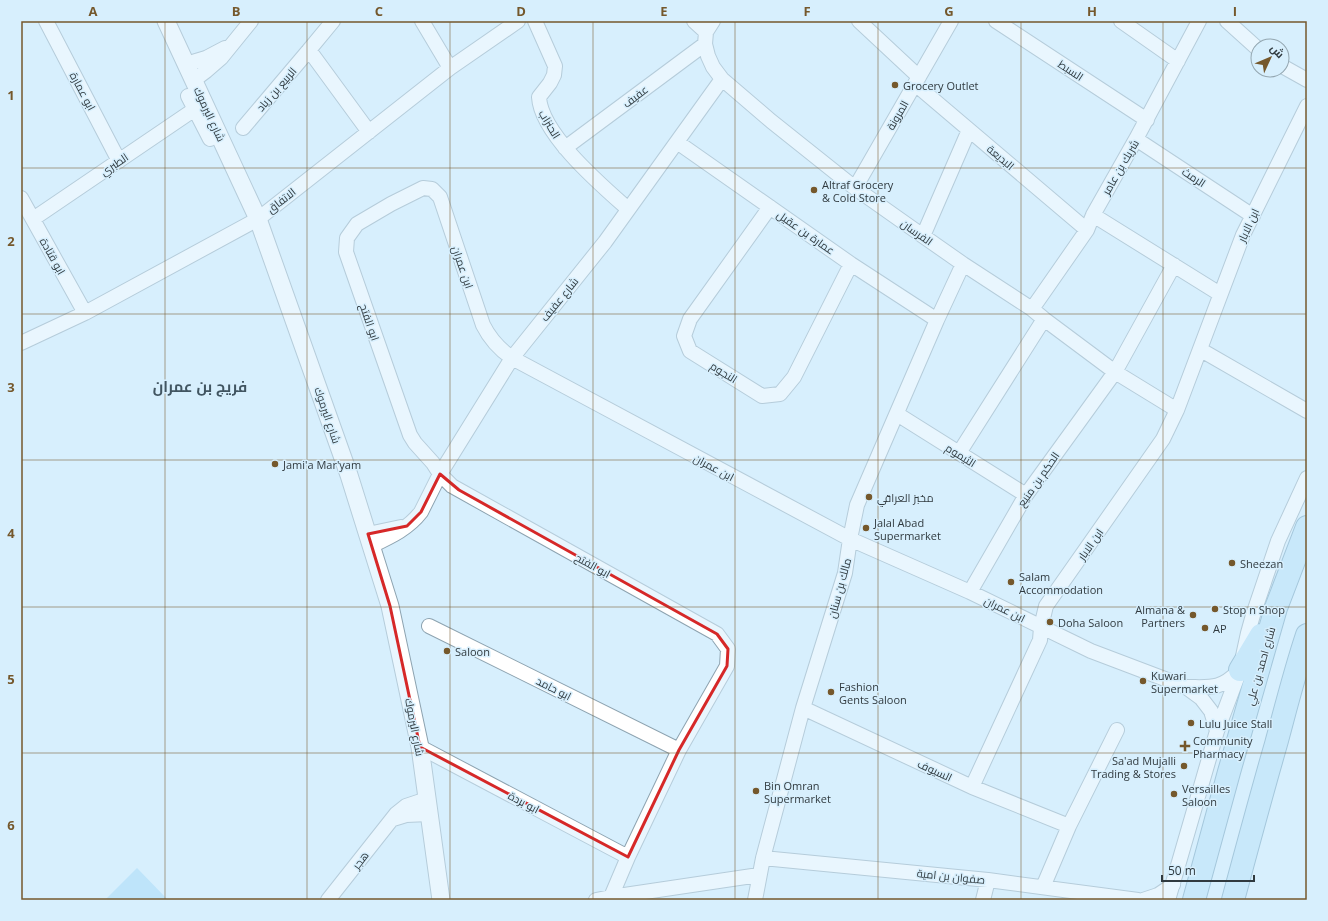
<svg xmlns="http://www.w3.org/2000/svg" width="1328" height="921" viewBox="0 0 1328 921" font-family="'Open Sans',Cairo,sans-serif">
	<style>
		.green { fill: #9fd7f7 }
		.lines { fill: none; stroke-linecap: round; stroke-linejoin: round }
		.minor-casing { stroke: #8da3b0; stroke-width: 16 }
		.tertiary-casing { stroke: #8da3b0; stroke-width: 19 }
		.primary-casing { stroke: #6798b3; stroke-width: 24 }
		.minor { stroke: #fff; stroke-width: 14 }
		.tertiary { stroke: #fff; stroke-width: 17 }
		.primary { stroke: #b6dff7; stroke-width: 22 }
		.marked { fill: none; stroke: #d62828; stroke-width: 3; stroke-linejoin: round }
		.grid { fill: none; stroke: #75582c; stroke-width: 1; stroke-opacity: 0.55 }
		.poi-dot { fill: #75582c; stroke: #d7effd; stroke-width: 1.5 }
		.labels { text-anchor: middle; dominant-baseline: central; stroke-width: 3; stroke-linejoin: round; paint-order: stroke }
		.street-label { font-size: 11px; fill: #303a3f; stroke: #d7effd }
		.poi-label { font-size: 11px; fill: #303a3f; stroke: #d7effd; text-anchor: start }
		.district-label { font-size: 15px; font-weight: bold; fill: #415561; stroke: #d7effd }
		.neatline { fill: none; stroke: #75582c; stroke-width: 1.5 }
		.grid-label { font-size: 13px; text-anchor: middle; font-weight: bold; fill: #75582c }
	</style>
	<rect width="100%" height="100%" fill="#d7effd"/>
	<path class="green" d="M137,868L168,900H105Z"/>
	<g class="lines">
		<defs>
			<path id="minor" d="M46,21L119,161
				M422,21L450,68
				M535,21L555,66L554,75L550,83L539,97C541,134 601,185 628,209
				M694,21L706,32
				M713,21L706,32L705,44L708,56L713,67L722,79L771,121L855,188L923,236L963,264L1032,309L1044,319L1115,372L1177,410
				M859,21L919,77
				M996,21L1147,120
				M1121,21L1178,61
				M1227,21L1258,49
				M309,50L369,132
				M186,64L206,58L225,48
				M1282,66L1307,80
				M194,80L206,71L221,58L251,21
				M915,84L1087,230
				M188,96L210,139
				M243,128L309,50L333,21
				M1136,139L1253,216
				M677,142L851,264L937,320
				M565,148L705,44
				M855,188L951,21
				M21,198L85,313
				M770,207L690,319L684,336L690,351L762,396L780,394L794,377L851,264
				M1093,215L1220,294
				M33,219L195,109
				M923,236L969,130
				M1032,309L1087,230L1093,215L1136,139L1199,21
				M21,343L85,313L258,219L450,68L518,21
				M1201,350L1307,411
				M897,414L1026,495
				M959,453L1044,319
				M368,534L401,527
				M371,546C390,537 408,529 421,512L440,474L512,358L605,242L722,79
				M970,592L1026,495L1115,372L1174,265
				M429,626L679,750
				M1186,687C1210,687 1220,690 1238,672
				M803,708L972,787L1069,826
				M420,747L628,857
				M972,787L1040,640L1041,627L1046,606L1163,439L1177,410L1243,235L1307,106
				M393,819L406,815L429,814
				M763,858L988,880L1138,900
				M1043,887L1069,826L1117,730
				M611,897L628,857L679,750L727,666L728,649L717,634L452,486L440,474L433,463L415,443L410,435L346,252L347,238L357,224L391,204L423,188L432,189L440,197L483,325C490,339 499,349 512,358L850,539L970,592L1091,651L1186,687L1201,698L1211,711L1217,731
				M328,900L396,814L406,806L427,799
				M596,900L611,897L759,875
				M755,900L763,858L803,708L845,573L850,539L857,505L937,320L963,264
				M983,900L988,880
				M1143,900L1158,895L1173,885
				M1168,900L1217,731L1240,670L1248,633L1253,615L1278,541L1307,478"/>
			<path id="tertiary" d="M166,21L258,219L349,475L390,606L420,747L441,900"/>
			<path id="primary" d="M1240,670L1261,635
				M1194,900L1229,772L1276,608L1307,527
				M1233,900C1247,848 1261,796 1276,744C1286,707 1295,671 1307,635"/>
		</defs>
		<use href="#minor" class="minor-casing"/>
		<use href="#tertiary" class="tertiary-casing"/>
		<use href="#primary" class="primary-casing"/>
		<use href="#minor" class="minor"/>
		<use href="#tertiary" class="tertiary"/>
		<use href="#primary" class="primary"/>
	</g>
	<path d="M0 0H1328V921H0ZM440,474L459,490L717,634L728,649L727,666L679,750L628,857L420,747L390,606L368,534L407,526L421,512Z" fill="#d7effd" fill-opacity=".55" fill-rule="evenodd"/>
	<path class="marked" d="M440,474L459,490L717,634L728,649L727,666L679,750L628,857L420,747L390,606L368,534L407,526L421,512Z"/>
	<path class="grid" d="M165,21V900M307,21V900M450,21V900M593,21V900M735,21V900M878,21V900M1021,21V900M1163,21V900M21,168H1307M21,314H1307M21,460H1307M21,607H1307M21,753H1307"/>
	<g class="poi-dot">
		<circle cx="895" cy="85" r="4"/>
		<circle cx="814" cy="190" r="4"/>
		<circle cx="275" cy="464" r="4"/>
		<circle cx="869" cy="497" r="4"/>
		<circle cx="866" cy="528" r="4"/>
		<circle cx="1232" cy="563" r="4"/>
		<circle cx="1011" cy="582" r="4"/>
		<circle cx="1215" cy="609" r="4"/>
		<circle cx="1193" cy="615" r="4"/>
		<circle cx="1050" cy="622" r="4"/>
		<circle cx="1205" cy="628" r="4"/>
		<circle cx="447" cy="651" r="4"/>
		<circle cx="1143" cy="681" r="4"/>
		<circle cx="831" cy="692" r="4"/>
		<circle cx="1191" cy="723" r="4"/>
		<path d="M1183 740h4v4h4v4h-4v4h-4v-4h-4v-4h4z"/>
		<circle cx="1184" cy="766" r="4"/>
		<circle cx="756" cy="791" r="4"/>
		<circle cx="1174" cy="794" r="4"/>
	</g>
	<g class="labels">
		<g class="street-label">
			<text transform="translate(1071 70) rotate(33)">السبط</text>
			<text transform="translate(276 89) rotate(-49)">الربيع بن زياد</text>
			<text transform="translate(83 91) rotate(62)">ابو عمارة</text>
			<text transform="translate(635 96) rotate(-37)">عفيف</text>
			<text transform="translate(210 114) rotate(65)">شارع اليرموك</text>
			<text transform="translate(897 115) rotate(-60)">المرونة</text>
			<text transform="translate(550 124) rotate(59)">الحنزاب</text>
			<text transform="translate(1001 157) rotate(40)">البديعة</text>
			<text transform="translate(114 164) rotate(-34)">الطبري</text>
			<text transform="translate(1120 167) rotate(-60)">شريك بن عامر</text>
			<text transform="translate(1194 177) rotate(33)">الرمث</text>
			<text transform="translate(281 200) rotate(-38)">الاتفاق</text>
			<text transform="translate(1248 225) rotate(-65)">ابن الابار</text>
			<text transform="translate(806 232) rotate(35)">عمارة بن عقيل</text>
			<text transform="translate(917 232) rotate(35)">الفرسان</text>
			<text transform="translate(53 256) rotate(61)">ابو قتادة</text>
			<text transform="translate(463 267) rotate(71)">ابن عمران</text>
			<text transform="translate(559 299) rotate(-51)">شارع عفيف</text>
			<text transform="translate(370 322) rotate(71)">ابو الفتح</text>
			<text transform="translate(724 372) rotate(32)">النجوم</text>
			<text transform="translate(328 415) rotate(71)">شارع اليرموك</text>
			<text transform="translate(961 455) rotate(32)">الثيموم</text>
			<text transform="translate(714 467) rotate(28)">ابن عمران</text>
			<text transform="translate(1038 479) rotate(-55)">الحكم بن منيع</text>
			<text transform="translate(1090 544) rotate(-55)">ابن الابار</text>
			<text transform="translate(593 565) rotate(29)">ابو الفتح</text>
			<text transform="translate(839 588) rotate(-75)">مالك بن سنان</text>
			<text transform="translate(1005 609) rotate(26)">ابن عمران</text>
			<text transform="translate(1260 666) rotate(-74)">شارع احمد بن علي</text>
			<text transform="translate(554 688) rotate(27)">ابو حامد</text>
			<text transform="translate(415 727) rotate(79)">شارع اليرموك</text>
			<text transform="translate(935 770) rotate(25)">السيوف</text>
			<text transform="translate(524 802) rotate(28)">ابو بردة</text>
			<text transform="translate(360 860) rotate(-53)">هجر</text>
			<text transform="translate(951 876) rotate(6)">صفوان بن امية</text>
		</g>
		<g class="poi-label">
			<text x="903" y="85">Grocery Outlet</text>
			<text x="822" y="184">Altraf Grocery<tspan x="822" dy="13">&amp; Cold Store</tspan></text>
			<text x="283" y="464">Jami'a Mar'yam</text>
			<text x="877" y="497">مخبز العراقي</text>
			<text x="874" y="522">Jalal Abad<tspan x="874" dy="13">Supermarket</tspan></text>
			<text x="1240" y="563">Sheezan</text>
			<text x="1019" y="576">Salam<tspan x="1019" dy="13">Accommodation</tspan></text>
			<text x="1185" y="609" text-anchor="end">Almana &amp;<tspan x="1185" dy="13">Partners</tspan></text>
			<text x="1223" y="609">Stop n Shop</text>
			<text x="1058" y="622">Doha Saloon</text>
			<text x="1213" y="628">AP</text>
			<text x="455" y="651">Saloon</text>
			<text x="1151" y="675">Kuwari<tspan x="1151" dy="13">Supermarket</tspan></text>
			<text x="839" y="686">Fashion<tspan x="839" dy="13">Gents Saloon</tspan></text>
			<text x="1199" y="723">Lulu Juice Stall</text>
			<text x="1193" y="740">Community<tspan x="1193" dy="13">Pharmacy</tspan></text>
			<text x="1176" y="760" text-anchor="end">Sa'ad Mujalli<tspan x="1176" dy="13">Trading &amp; Stores</tspan></text>
			<text x="764" y="785">Bin Omran<tspan x="764" dy="13">Supermarket</tspan></text>
			<text x="1182" y="788">Versailles<tspan x="1182" dy="13">Saloon</tspan></text>
		</g>
		<g class="district-label">
			<text x="200" y="386">فريج بن عمران</text>
		</g>
	</g>
	<rect width="1328" height="921" fill="none" stroke="#d7effd" stroke-width="44"/>
	<g transform="translate(1270 58) rotate(46)"><circle r="19" fill="#d7effd" stroke="#94a7b1"/>
	<path d="M0-3L7 15L0 10L-7 15Z" fill="#75582c"/>
	<text y="-6" font-size="11" font-weight="bold" text-anchor="middle" fill="#303a3f">ش</text>
	</g>
	<path d="M1162 875v6h92v-6" fill="none" stroke="#303a3f" stroke-width="2"/>
	<text x="1168" y="875" font-size="12" fill="#303a3f" stroke="#d7effd" stroke-width="3" paint-order="stroke">50 m</text>
	<rect x="22" y="22" width="1284" height="877" class="neatline"/>
	<g class="grid-label">
		<text x="93" y="16">A</text>
		<text x="236" y="16">B</text>
		<text x="379" y="16">C</text>
		<text x="521" y="16">D</text>
		<text x="664" y="16">E</text>
		<text x="807" y="16">F</text>
		<text x="949" y="16">G</text>
		<text x="1092" y="16">H</text>
		<text x="1235" y="16">I</text>
		<text x="11" y="100">1</text>
		<text x="11" y="246">2</text>
		<text x="11" y="392">3</text>
		<text x="11" y="538">4</text>
		<text x="11" y="684">5</text>
		<text x="11" y="830">6</text>
	</g>
</svg>
